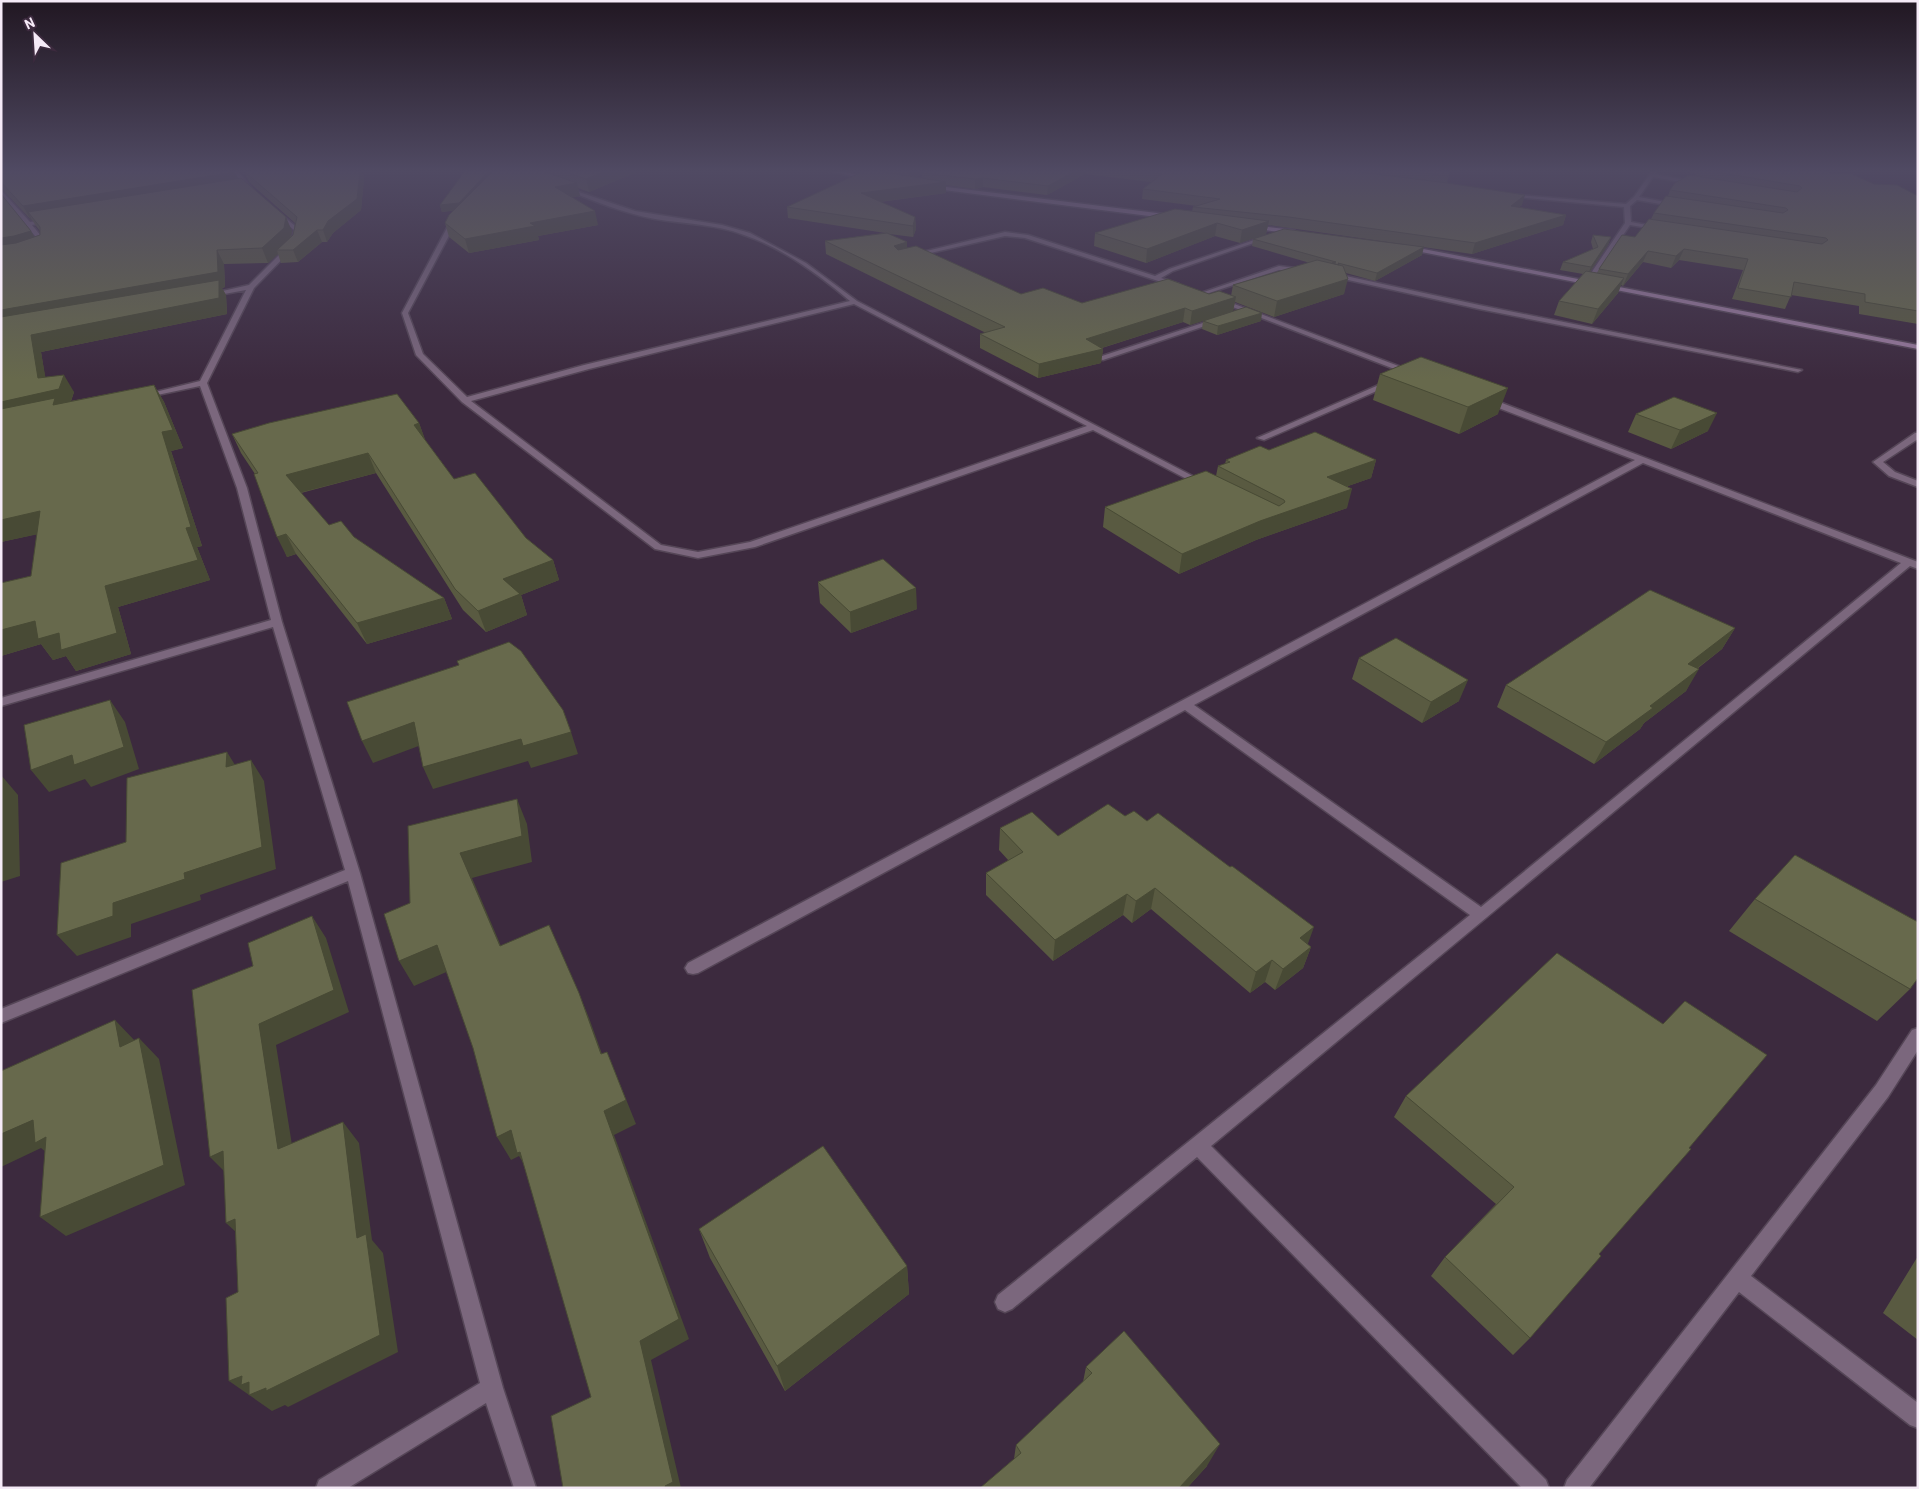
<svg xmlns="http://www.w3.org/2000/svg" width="1919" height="1489" viewBox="0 0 1919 1489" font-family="Barlow,sans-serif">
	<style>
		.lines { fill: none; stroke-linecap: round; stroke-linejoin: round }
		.street-casing { stroke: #554657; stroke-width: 3 }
		.secondary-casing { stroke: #554657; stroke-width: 3 }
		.street { fill: #7b677d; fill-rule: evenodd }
		.secondary { fill: #987a9c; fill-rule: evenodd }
		.wall { fill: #595a41; fill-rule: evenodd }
		.shaded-wall { fill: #484a35 }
		.building { fill: #67694c; stroke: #484a35 }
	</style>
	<rect width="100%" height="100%" fill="#3c2a3e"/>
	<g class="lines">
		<defs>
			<path id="street" d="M232,171H237L253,190H249Z
				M1652,171H1657L1655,174L1701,183L1698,185L1653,177L1639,197L1681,205L1678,207L1637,200L1630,206L1631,222L1663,228L1660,230L1630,225L1590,283L1588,284L1585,282L1625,223L1624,207L1504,196L1507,194L1626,204L1634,197Z
				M561,186L635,211L722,225L750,233L806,263L857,301L1210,485L1208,487H1202L1093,430L755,547L698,558L655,549L462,402L416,355L402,313L448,226L456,217L461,218L453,228L408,313L423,354L467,397L584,365L850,301C819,275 783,248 744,235C715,224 685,224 655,219C622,213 592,200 561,188ZM854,304L1087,426L750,542L698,552L661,545L471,401L589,369Z
				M1,190L30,222L53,219V221L32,225L46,242L45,249H41L40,242L1,195Z
				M277,211L300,230L296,245L254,288L207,383L247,488L282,622L360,873L503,1388L536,1488H514L486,1403L348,1488H316L319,1480L480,1383L348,881L1,1023V1009L345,870L273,627L1,706V698L271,620L237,488L200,386L143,398L139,396L200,381L246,290L208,297L205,295L249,285L291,243L294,230L275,214Z
				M1005,232L1028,235L1155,276L1169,269L1266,236L1271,237L1173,271L1161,278L1179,284V286L1177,287L1025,238L1005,236L913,257L910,255Z
				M1279,266L1311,270L1308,272L1279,270L1203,295L1198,294Z
				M1332,273L1479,305L1802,370L1798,372L1479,309L1330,276L1329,275Z
				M1217,299H1221L1417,373L1410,375L1217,301Z
				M1218,318L1220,319V321L1103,360L1096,358Z
				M1388,381L1395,383L1264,440L1257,438Z
				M1483,398H1489L1918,562V569L1910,566L1211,1146L1546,1480L1549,1488H1522L1197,1157L1012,1309L1005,1312L998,1309L995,1302L998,1295L1470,915L1185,710L698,973L693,974L688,973L685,968L688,963L1635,460L1483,402ZM1643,463L1901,563L1481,907L1194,705Z
				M1915,433H1918V439L1883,462L1895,472L1918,481V487L1889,476L1873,462Z
				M1918,1028V1050L1888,1097L1751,1276L1918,1403V1428L1910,1425L1739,1292L1589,1488H1564L1567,1480L1876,1085L1912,1030Z"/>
			<path id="secondary" d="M829,171H841L873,178L870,180Z
				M930,185L1173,215L1176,217L1173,219L928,188Z
				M1252,225L1294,230L1297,232L1294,234L1250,228Z
				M1408,246L1918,345V349L1406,249Z"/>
		</defs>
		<use href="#street" class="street-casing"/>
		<use href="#secondary" class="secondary-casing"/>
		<use href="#street" class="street"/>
		<use href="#secondary" class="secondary"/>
	</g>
	<path class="wall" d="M1,171L238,179L292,231L291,237L293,235L295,223L249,182L244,171H362L364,178L361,210L333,233L327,242H322L298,262L281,263L278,254L268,263L224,264L225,287L222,288L226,295L227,314L41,352L45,377L74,392L71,401L154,385L164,402L183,448L171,451L202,546L197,547L210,580L118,607L131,654L76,671L66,656L53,660L41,644L1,656V583L31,576L37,534L1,542V194L31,231L34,237L40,235V231L36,226L32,220H31L2,189H1Z
		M465,171H639L589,192L578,188L580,196L572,197L598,225L538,236L539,240L469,253L449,237L445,223L454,210L442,212L440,205Z
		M864,171H1450L1447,183L1522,205L1518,207L1566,215L1563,225L1472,254L1268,225L1266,234L1240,243L1215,236L1146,263L1094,246L1095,233L1192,211L1193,207L1197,206L1142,199L1143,189L1151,182L1085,174L1047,195L983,187L975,189L946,185V193L880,202L915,217L916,229L913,237L889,234L907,242V248L1021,294L1082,303L1209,294L1231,296L1233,285L1310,263L1252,246L1253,239L1422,255L1375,281L1346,273L1344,294L1274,317L1235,302L1233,311L1190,325L1183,322L1102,348L1103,349L1101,363L1038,378L980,348V334L986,333L826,254L825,241L885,233L788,218L787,207ZM922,174V178L916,177Z
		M1672,171H1827L1829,173L1918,196V324L1859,314V306L1791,295L1785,309L1732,299L1743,270L1679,260L1671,268L1643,262L1623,286L1621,285L1618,293L1592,324L1554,315L1559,301L1583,274L1560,270L1563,262L1593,249L1591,242L1593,235L1611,237L1608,245L1590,272L1597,273L1599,269L1635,237L1651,219L1654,213L1668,196L1670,190L1695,176L1696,173Z
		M1203,321H1261L1217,335L1202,329Z
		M1380,374L1498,414L1459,434L1373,400Z
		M1636,414L1708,431L1671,449L1628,432Z
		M419,423L425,440L454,479L553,560L559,580L521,595L527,615L486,632L463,610L376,473L301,493L329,525L354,537L444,598L452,619L367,644L296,554L287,557L255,474L241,453L232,434Z
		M1269,450L1376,460L1371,478L1348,486L1347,508L1256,540L1179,574L1103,527L1105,507L1216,476L1218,466L1225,464L1226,460Z
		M818,582L917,609L851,633L820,603Z
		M1735,628L1722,649L1697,669L1686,691L1644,723L1640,729L1594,764L1497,707L1506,685Z
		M1359,658L1459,701L1422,723L1352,679Z
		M1125,816L1311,947L1303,968L1275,990L1265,982L1250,993L1151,909L1132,923L1123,915L1053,961L986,895V873L1009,861L999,850L1000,828L1058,836Z
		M1755,899L1910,989L1877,1021L1729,931Z
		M1406,1096L1599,1254L1530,1338L1513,1355L1431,1276L1445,1257L1496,1204L1394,1117Z
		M699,1229L907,1266L909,1294L785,1391L710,1258Z
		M1918,1256V1340L1883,1313Z
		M1086,1367L1207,1466L1187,1488H980L1014,1459L1016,1445L1083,1382Z"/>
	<path class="shaded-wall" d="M360,171H362L364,178L361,210L333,233L327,242L323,230Z
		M489,171H497L461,210L442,212L440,205Z
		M606,171H639L589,192L586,179Z
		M909,171H929L922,173V174L910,180Z
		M1075,171H1085V174L1047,195L1048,186Z
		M235,172L241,185L28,212L32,220H31L23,206Z
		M983,178V187L975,189V179Z
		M946,182V193L861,204V193Z
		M577,183L580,196L558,200L555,187Z
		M1525,195L1522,205L1508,216L1511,206Z
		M595,211L598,225L538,236L539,240L469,253L465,239L530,223Z
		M1566,215L1563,225L1472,254L1475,243Z
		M286,217L292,231L289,242L277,250L278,254L268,263L262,248Z
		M915,217L916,229L913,237V226Z
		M1269,221L1266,234L1240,243L1242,230Z
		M1217,223L1215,236L1146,263L1147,249Z
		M317,230L322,242L298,262L293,250Z
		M31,231L39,245L1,253V238Z
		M1611,237L1608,245L1588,274L1591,267Z
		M907,242V254L894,258V246Z
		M1424,247L1422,255L1375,281L1377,273Z
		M1684,249L1679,260L1671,268L1676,256Z
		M217,250L224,264L225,287L222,288L226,295L227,314L41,352L48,392L64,375L74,392L69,407L1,422V310Z
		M1648,251L1643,262L1623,286L1628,274Z
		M1624,278L1618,293L1592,324L1598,309Z
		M1348,279L1344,294L1274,317L1277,301Z
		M1236,297L1233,311L1190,325L1192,311Z
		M1185,308L1183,322L1095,350L1103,349L1101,363L1038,378L1039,364L1086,339Z
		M1262,313L1261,321L1217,335L1218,326Z
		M154,385L164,402L183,448L171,451L202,546L197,547L210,580L118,607L131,654L76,671L66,656L53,660L41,644L1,656V630L105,586L186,528L162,432Z
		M1508,388L1498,414L1459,434L1468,407Z
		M1717,413L1708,431L1671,449L1680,430Z
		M419,423L426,442L414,425Z
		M368,453L376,473L295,494L286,475Z
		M1376,460L1371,478L1322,495L1327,477Z
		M1352,489L1347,508L1256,540L1179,574L1182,554L1260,521Z
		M40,511L53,531L1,542V520Z
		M286,534L296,554L287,557L277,537Z
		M553,560L559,580L521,595L527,615L486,632L478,611L503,579Z
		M916,588L917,609L851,633L850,612Z
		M444,598L452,619L367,644L357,623Z
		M1735,628L1722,649L1675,685L1688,664Z
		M1699,669L1686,691L1644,723L1640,729L1594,764L1606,742L1650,706Z
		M1468,680L1459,701L1422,723L1431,702Z
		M110,700L125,722L139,769L91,787L85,779L49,792L31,770Z
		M414,722L424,744L373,763L362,741Z
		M571,732L578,754L531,768L528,761L433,789L423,767L521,739Z
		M227,752L240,773L226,767Z
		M251,760L264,781L276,869L200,895L201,900L131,924V937L77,956L57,935L113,903L184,873Z
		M1,775L18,795L20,876L1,882Z
		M517,799L527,824L532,862L472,878L512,972L500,946L460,853Z
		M1155,888L1151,909L1132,923L1136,901Z
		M1127,894L1123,915L1053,961L1055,940Z
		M312,916L326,938L349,1012L276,1045L296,1170L278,1149L259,1024Z
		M1314,927L1306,949L1300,938Z
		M437,945L451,970L414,986L399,961Z
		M1311,947L1303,968L1275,990L1283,969Z
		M1272,960L1265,982L1250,993L1256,972Z
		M579,993L589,1018L611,1079L601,1054Z
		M115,1020L136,1042L120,1047Z
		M139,1038L159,1059L185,1185L66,1236L40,1217Z
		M607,1052L636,1124L614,1135L689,1339L651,1360L681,1488H666L640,1341L604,1111Z
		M33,1120L57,1140L59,1163L41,1148L1,1167V1134Z
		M343,1122L359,1143L372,1240L383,1253L398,1352L288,1407L285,1405L272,1411L229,1381L357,1238Z
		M511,1130L531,1176L519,1156L511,1160L497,1137Z
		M223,1151L230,1177L210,1157Z
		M235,1219L247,1242L226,1223Z
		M907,1266L909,1294L785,1391L777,1366Z
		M1220,1444L1207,1466L1187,1488H1179Z"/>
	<path class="building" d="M1,171H235V172L23,206L1,182Z
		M244,171H360L357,199L328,221L323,230H317L293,250H277L293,235L297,217Z
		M465,171H489L459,203L440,205Z
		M493,171H543L577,183L555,187L595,211L530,223L535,226L465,239L445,223L449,215Z
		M563,171H606L586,179Z
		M864,171H878L946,182L861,193L915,217L913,226L787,207Z
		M925,171H1075L1048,186L983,178L975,179L922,173Z
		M1137,171H1352L1447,183L1525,195L1511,206L1566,215L1475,243L1289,217L1193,207L1220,199L1143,189L1162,174Z
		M1406,171H1450L1448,176Z
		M1710,171H1827L1829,173L1852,174L1874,184L1897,185L1918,196V311L1865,302V294L1794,282L1791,297L1738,288L1748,259L1684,249L1676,256L1648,251L1628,274L1599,269L1622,235L1635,237L1649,219L1822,244L1828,240L1826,238L1654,213L1666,196L1783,213L1788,210L1786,208L1670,190L1675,183L1689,175L1797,192L1802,188L1800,186Z
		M241,178L286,217L284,228L262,248L217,250L218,272L1,310V245L16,243L40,235V227L28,212Z
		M1,194L31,231L14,236L1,238Z
		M1175,209L1269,221L1242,230L1217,223L1147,249L1095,233Z
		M1284,229L1424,247L1377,273L1338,263L1339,265L1332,263L1336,262L1253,239Z
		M887,233L907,242L894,246L898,250L916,246L1021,294L1043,288L1082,303L1168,279L1209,294L1219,291L1236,297L1192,311L1185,308L1086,339L1103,349L1039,364L980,334L1005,327L825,241Z
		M1593,235L1611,237L1591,267L1563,262L1598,247Z
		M1317,260L1343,266L1348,279L1277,301L1233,285Z
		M1586,271L1624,278L1598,309L1559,301Z
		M219,280V298L31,335L38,378L64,375L59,389L1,402V317Z
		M1246,307L1262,313L1218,326L1203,321Z
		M1421,357L1508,388L1468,407L1380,374Z
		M154,385L173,430L162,432L191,527L186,528L198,560L105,586L117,633L61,650L59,633L38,639L35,621L1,630V583L31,576L40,511L1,520V409L55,398L53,405Z
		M397,394L419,423L414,425L454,479L475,473L526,538L553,560L503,579L520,594L478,611L455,589L368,453L286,475L329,525L341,521L354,537L444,598L357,623L286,534L277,537L254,474L258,473L232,434L269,423Z
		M1674,397L1717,413L1680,430L1636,414Z
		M1315,432L1376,460L1327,477L1352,489L1260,521L1182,554L1105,507L1206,471L1279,506L1285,502L1284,500L1218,466L1230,462L1226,460L1260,446L1269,450Z
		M883,559L916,588L850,612L818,582Z
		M1650,590L1735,628L1688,664L1699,669L1650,706L1653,708L1606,742L1506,685Z
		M1396,638L1468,680L1431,702L1359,658Z
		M509,642L521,651L563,710L571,732L523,746L521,739L423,767L414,722L362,741L347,702L459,665L457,661Z
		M110,700L124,747L74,765L72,755L31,770L24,725Z
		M227,752L226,767L251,760L262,847L184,873L185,879L113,903V916L57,935L61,863L126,842L127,778Z
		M517,799L522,836L460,853L500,946L549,925L579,993L601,1054L607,1052L626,1100L604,1111L679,1319L640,1341L673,1482L665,1486L666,1488H563L551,1416L591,1397L520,1152L517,1153L511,1130L497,1137L473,1048L437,945L399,961L384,914L410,903L408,826Z
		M1108,804L1125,816L1134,811L1147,821L1158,813L1230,867L1232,866L1314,927L1300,938L1311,947L1283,969L1272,960L1256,972L1155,888L1136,901L1127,894L1055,940L986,873L1023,852L1000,828L1032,812L1058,836Z
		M1795,855L1918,922V978L1910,989L1755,899Z
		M312,916L334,990L259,1024L278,1149L343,1122L357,1238L366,1234L380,1335L266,1391V1388L249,1395V1382L241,1385L242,1376L229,1381L226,1298L238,1292L235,1219L226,1223L223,1151L210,1157L192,990L253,966L248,943Z
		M1557,953L1663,1024L1685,1001L1767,1055L1689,1148L1691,1149L1599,1254L1601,1256L1530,1338L1445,1257L1514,1187L1406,1096Z
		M115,1020L120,1047L139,1038L164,1165L40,1217L46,1137L35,1143L33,1120L1,1134V1071Z
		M823,1146L907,1266L777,1366L699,1229Z
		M1124,1331L1220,1444L1179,1488H980L1021,1453L1016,1445L1092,1373L1086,1367Z"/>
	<linearGradient id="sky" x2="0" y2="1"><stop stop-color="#211722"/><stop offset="0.45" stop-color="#504a63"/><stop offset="1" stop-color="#504a63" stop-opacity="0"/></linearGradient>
	<rect width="1919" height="380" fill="url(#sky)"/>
	<rect width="1919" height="1489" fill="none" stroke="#f5eaf7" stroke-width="5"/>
	<g transform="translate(35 35) rotate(335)" stroke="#3c2a3e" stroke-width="4" paint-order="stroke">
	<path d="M0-4L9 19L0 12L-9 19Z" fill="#f5eaf7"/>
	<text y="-8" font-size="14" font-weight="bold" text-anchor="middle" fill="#f5eaf7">N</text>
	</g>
</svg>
